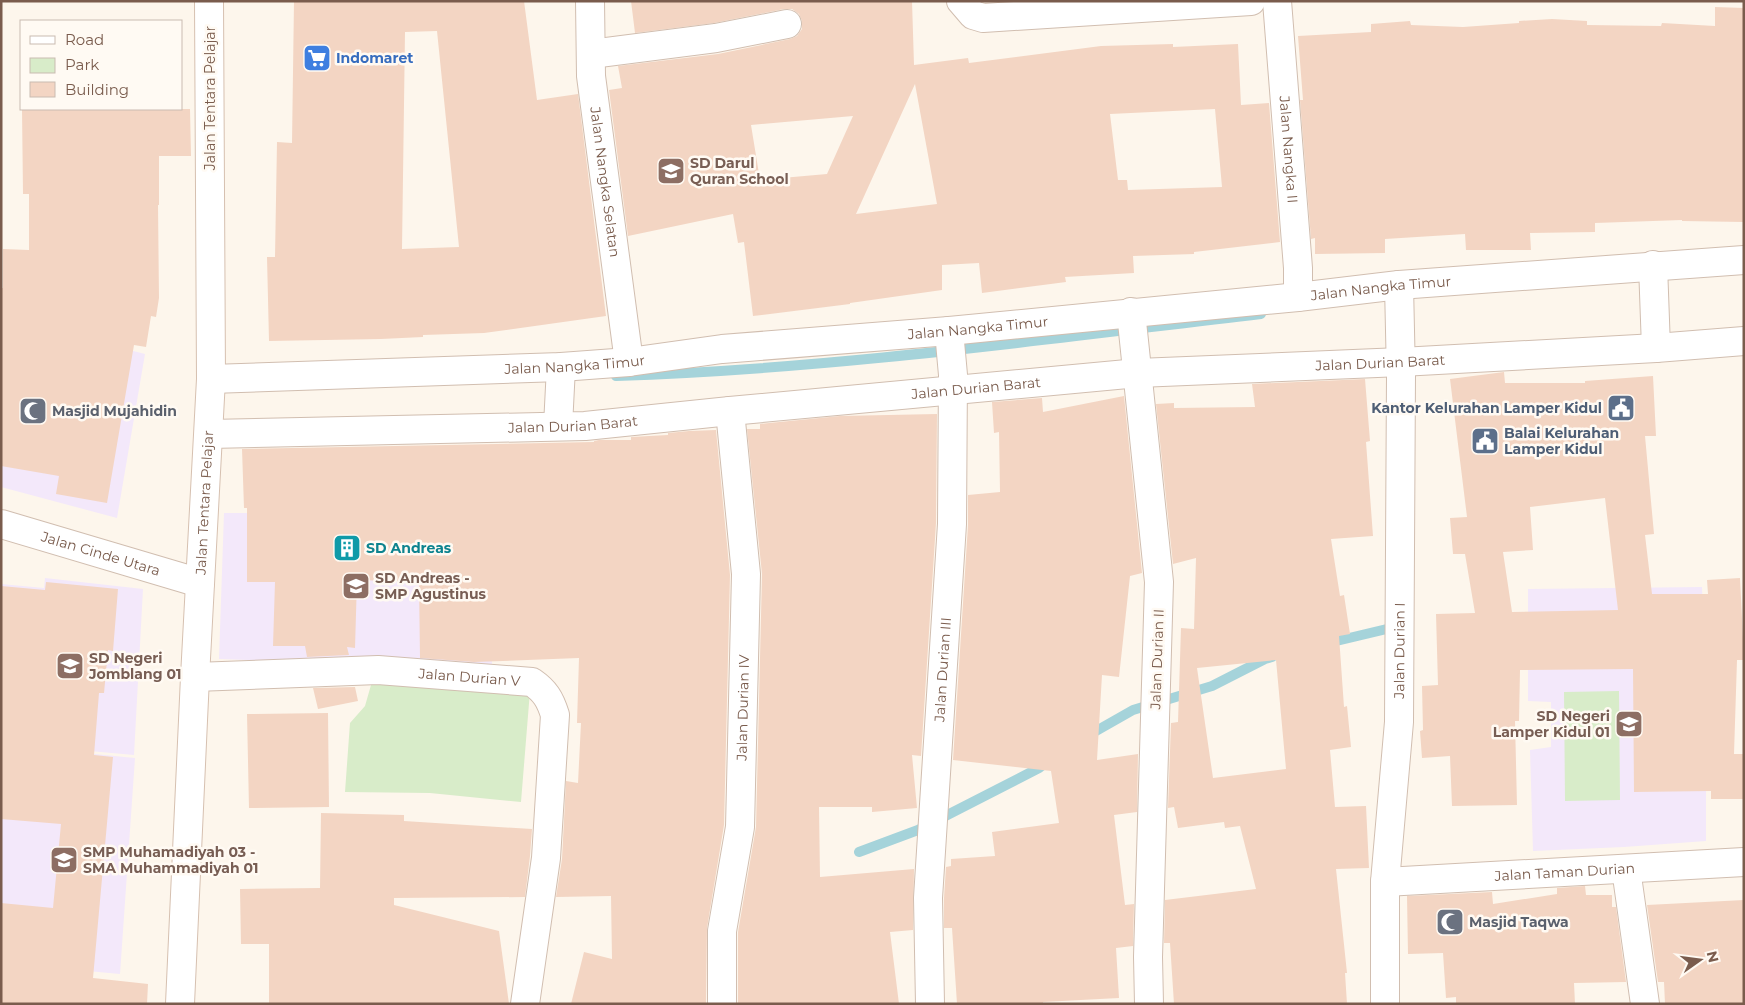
<svg xmlns="http://www.w3.org/2000/svg" width="1745" height="1005" viewBox="0 0 1745 1005" font-family="Montserrat,sans-serif">
	<style>
		.education { fill: #f3e8fa }
		.green { fill: #d8ecc9 }
		.lines { fill: none; stroke-linecap: round; stroke-linejoin: round }
		.stream { stroke: #a5d3da; stroke-width: 10 }
		.building { fill: #f3d5c3; fill-rule: evenodd }
		.minor-casing { stroke: #d1beb0; stroke-width: 30 }
		.secondary-casing { stroke: #d6c0b0; stroke-width: 30 }
		.minor { stroke: #fff; stroke-width: 28 }
		.secondary { stroke: #fff; stroke-width: 28 }
		.labels { text-anchor: middle; dominant-baseline: central; stroke-width: 5; stroke-linejoin: round; paint-order: stroke }
		.shop-label { font-size: 14px; font-weight: bold; fill: #366cbe; stroke: #fffaf3; text-anchor: start }
		.street-label { font-size: 14px; fill: #7a5c4d; stroke: #fffaf3 }
		.education-label { font-size: 14px; font-weight: bold; fill: #785e54; stroke: #fffaf3; text-anchor: start }
		.service-label { font-size: 14px; font-weight: bold; fill: #4e5e75; stroke: #fffaf3; text-anchor: end }
		.worship-label { font-size: 14px; font-weight: bold; fill: #5b616d; stroke: #fffaf3; text-anchor: start }
		.culture-label { font-size: 14px; font-weight: bold; fill: #0d838f; stroke: #fffaf3; text-anchor: start }
	</style>
	<rect width="100%" height="100%" fill="#fdf6ec"/>
	<path class="education" d="M1,339H87L145,354L117,518L1,487Z
		M490,512L492,668L219,659L224,513Z
		M45,578L143,589L134,755L1,743V584L44,588Z
		M1702,587L1706,702V841L1624,847L1533,851L1530,750L1551,747V702L1528,701V589Z
		M1,745L135,758L120,974L1,963Z"/>
	<path class="green" d="M393,680L530,691L521,802L430,793L345,792L350,723L365,706L371,685Z
		M1619,691L1620,800L1565,801L1564,692Z"/>
	<g class="lines">
		<path class="stream" d="M616,376C832,369 1047,339 1261,314
			M1328,643L1391,628V620
			M1089,735L1133,710L1212,686L1265,659L1272,657
			M859,852L918,830L1039,768L1047,762"/>
	</g>
	<path class="building" d="M294,1H524L537,100L578,94L606,316L484,333L423,335V337L381,339L269,341L267,257H275L277,142L292,143ZM437,31L459,247L402,249L405,32Z
		M631,1H912L914,65L968,58L969,63L1101,46L1173,44V47L1238,44L1241,105L1269,103L1280,242L1194,252V254L1133,256L1134,273L1065,277L1066,282L982,293L979,263L942,265V290L850,303V304L753,316L744,242L738,243L733,214L628,236L609,90L622,88L618,66L718,54L790,39L797,36L802,29V21L799,14L792,9H784L714,23L635,33ZM915,84L937,204L856,214ZM1215,109L1222,187L1128,190L1127,180H1118L1110,114ZM853,116L827,174L760,180L751,125Z
		M1715,7L1744,8V222L1682,221V220L1595,223V232L1530,233L1531,250H1466L1465,234L1385,239V253L1315,254V238L1311,239L1300,100H1303L1298,36L1371,32V24L1410,21L1411,25L1463,27L1519,23V21L1552,19L1587,21V25L1661,26L1662,23L1715,26Z
		M22,109H190L191,156H159V205H158L159,298L156,317L151,316L146,347L134,345L107,503L56,494L59,476L1,466V288H3V249L29,250V194H23Z
		M1504,372L1505,383H1585V381L1653,376L1656,436H1645L1654,534L1645,535L1652,594H1708L1707,580L1740,578L1744,660H1737L1734,754H1744V799H1711V791L1634,792L1633,669L1520,670L1519,721H1515L1517,805L1452,806L1450,756L1422,758L1420,731L1423,730L1422,686L1438,685L1436,614L1475,613L1465,554H1453L1450,518L1467,517L1450,379ZM1605,498L1618,610L1512,612L1503,552L1533,550L1530,507Z
		M1365,379L1370,441L1366,442L1373,536L1331,539L1340,596L1344,595L1350,634L1339,636L1344,707L1347,706L1351,747L1330,750L1335,807L1366,806L1369,868L1336,869L1347,973H1345L1347,1004H1174L1170,943H1164L1165,900L1256,889L1240,826L1225,828L1224,822L1178,828L1174,807L1168,808L1171,723L1178,722L1181,628L1194,629L1196,558L1173,564L1156,404L1174,403V408L1255,407L1252,384ZM1276,660L1286,769L1213,778L1197,668Z
		M1124,396L1142,573L1130,576L1119,677L1102,675L1097,760L1138,754L1137,812L1114,815L1125,905L1134,904L1133,946L1116,948L1119,998L1043,1002V1004H957L952,928H944V898L946,867L951,866V859L995,856L992,832L1059,823L1051,771L953,760L968,525V495L1000,492L999,432L994,433L992,402L1042,398L1043,412Z
		M937,414L936,523L921,756L912,755L917,808L872,812V807H819L820,877L914,869L913,930L890,932L899,1004H738V932L756,827L762,574L747,429H760V424L840,416Z
		M716,430L730,575L724,825L707,928L706,1004H571L584,952L612,959L611,896L556,897L562,859L566,781L578,783L581,723H577L579,658L474,662L420,658L419,582L357,580L355,648L347,647L349,655L307,657L305,646H273L275,582H247V508H244L242,449L594,442V441L599,440H631V437L668,435V433L689,431Z
		M46,582L118,589L113,651L108,650L104,693H99L94,755L113,757L93,978L148,984L147,1004H1V903L53,908L61,824L1,819V586L45,590Z
		M355,687L358,701L318,709L313,688Z
		M328,713L329,807L249,808L247,714Z
		M321,813L404,815V821L532,829L530,856L525,897L394,898V905L499,931L509,1004H269V944H241L240,889L320,888Z
		M1585,886L1586,895H1612V907H1616L1626,982L1574,983L1575,1004H1456V997L1446,998L1443,953L1408,954L1407,896L1492,892L1493,904L1557,894V888Z
		M1744,900V1004H1665L1664,982H1658L1647,905Z"/>
	<g class="lines">
		<defs>
			<g id="minor">
				<path id="s1" d="M590,1L591,76L629,362"/>
				<path d="M961,1L973,15L983,18L1251,1"/>
				<path id="s2" d="M1277,1L1298,268V297"/>
				<path d="M591,54L716,38L787,24"/>
				<path d="M1653,265L1656,348"/>
				<path d="M1131,312L1159,582L1148,957L1149,1004"/>
				<path id="s3" d="M211,379L561,367L629,362L722,349L949,331L1298,297L1399,285L1744,260"/>
				<path d="M558,426L561,367"/>
				<path id="s4" d="M209,434L585,426L730,411L1138,373L1401,362L1656,348L1744,341"/>
				<path id="s5" d="M1,524L200,583"/>
				<path id="s6" d="M195,677L378,670L532,682C545,691 550,699 555,715L546,858L525,1004"/>
				<path d="M1626,869L1645,1004"/>
				<path id="s7" d="M1385,882L1744,862"/>
				<path id="s8" d="M722,1004V931L740,827L746,574L730,411"/>
				<path id="s9" d="M930,1004L928,898L952,524L953,375L949,331"/>
				<path id="s10" d="M1385,1004V882L1399,722L1401,376L1399,285"/>
			</g>
			<g id="secondary">
				<path id="s11" d="M180,1004L195,677L211,379L209,1"/>
			</g>
		</defs>
		<use href="#minor" class="minor-casing"/>
		<use href="#secondary" class="secondary-casing"/>
		<use href="#minor" class="minor"/>
		<use href="#secondary" class="secondary"/>
	</g>
	<defs>
		<symbol id="supermarket-square" viewBox="-11 -11 22 22"><rect x="-9" y="-9" width="18" height="18" rx="4" fill="#3f7fe0" stroke="#fffaf3"/><path d="M-6-5.5h2.5l.6 2H6L4.5 2H-2.5L-4.4-4H-6ZM-1.5 3.2a1.3 1.3 0 1 0 .1 0ZM3 3.2a1.3 1.3 0 1 0 .1 0Z" fill="#fff"/></symbol>
		<symbol id="school-square" viewBox="-11 -11 22 22"><rect x="-9" y="-9" width="18" height="18" rx="4" fill="#8d6e63" stroke="#fffaf3"/><path d="M0-5L7-2L0 1L-7-2ZM-4 1L0 2.5L4 1V4Q0 6-4 4Z" fill="#fff"/></symbol>
		<symbol id="civic-square" viewBox="-11 -11 22 22"><rect x="-9" y="-9" width="18" height="18" rx="4" fill="#5c6f8a" stroke="#fffaf3"/><path d="M-.6-6.5H3V-4.5H.6V-3L4-1V1h2V6H-6V1h2V-1L-.6-3ZM-1.2 2.5V6h2.4V2.5Z" fill="#fff"/></symbol>
		<symbol id="mosque-square" viewBox="-11 -11 22 22"><rect x="-9" y="-9" width="18" height="18" rx="4" fill="#6b7280" stroke="#fffaf3"/><path d="M3.5-4.9A6 6 0 1 0 3.5 4.9A5 5 0 1 1 3.5-4.9Z" fill="#fff"/></symbol>
		<symbol id="building-square" viewBox="-11 -11 22 22"><rect x="-9" y="-9" width="18" height="18" rx="4" fill="#0f9aa8" stroke="#fffaf3"/><path d="M-4-6H4V6H1V3H-1V6H-4ZM-2.5-4.3h1.7v1.8h-1.7ZM.8-4.3h1.7v1.8H.8ZM-2.5-1h1.7V.8h-1.7ZM.8-1h1.7V.8H.8Z" fill="#fff"/></symbol>
	</defs>
	<g fill-rule="evenodd">
		<use href="#supermarket-square" x="301" y="42" width="32" height="32"/>
		<use href="#school-square" x="655" y="155" width="32" height="32"/>
		<use href="#civic-square" x="1605" y="392" width="32" height="32"/>
		<use href="#mosque-square" x="17" y="395" width="32" height="32"/>
		<use href="#civic-square" x="1469" y="425" width="32" height="32"/>
		<use href="#building-square" x="331" y="532" width="32" height="32"/>
		<use href="#school-square" x="340" y="570" width="32" height="32"/>
		<use href="#school-square" x="54" y="650" width="32" height="32"/>
		<use href="#school-square" x="1613" y="708" width="32" height="32"/>
		<use href="#school-square" x="48" y="844" width="32" height="32"/>
		<use href="#mosque-square" x="1434" y="906" width="32" height="32"/>
	</g>
	<g class="labels">
		<g class="shop-label">
			<text x="336" y="58">Indomaret</text>
		</g>
		<g class="street-label">
			<text transform="translate(210 98) rotate(-90)">Jalan Tentara Pelajar</text>
			<text stroke="none"><textPath href="#s2" startOffset="149">Jalan Nangka II</textPath></text>
			<text stroke="none"><textPath href="#s1" startOffset="182">Jalan Nangka Selatan</textPath></text>
			<text stroke="none"><textPath href="#s3" startOffset="1174">Jalan Nangka Timur</textPath></text>
			<text stroke="none"><textPath href="#s3" startOffset="769">Jalan Nangka Timur</textPath></text>
			<text stroke="none"><textPath href="#s4" startOffset="1174">Jalan Durian Barat</textPath></text>
			<text stroke="none"><textPath href="#s3" startOffset="364">Jalan Nangka Timur</textPath></text>
			<text stroke="none"><textPath href="#s4" startOffset="769">Jalan Durian Barat</textPath></text>
			<text stroke="none"><textPath href="#s4" startOffset="364">Jalan Durian Barat</textPath></text>
			<text stroke="none"><textPath href="#s11" startOffset="502">Jalan Tentara Pelajar</textPath></text>
			<text stroke="none"><textPath href="#s5" startOffset="104">Jalan Cinde Utara</textPath></text>
			<text stroke="none"><textPath href="#s10" startOffset="354">Jalan Durian I</textPath></text>
			<text transform="translate(1157 659) rotate(-88)">Jalan Durian II</text>
			<text stroke="none"><textPath href="#s9" startOffset="335">Jalan Durian III</textPath></text>
			<text stroke="none"><textPath href="#s6" startOffset="275">Jalan Durian V</textPath></text>
			<text stroke="none"><textPath href="#s8" startOffset="298">Jalan Durian IV</textPath></text>
			<text stroke="none"><textPath href="#s7" startOffset="180">Jalan Taman Durian</textPath></text>
		</g>
		<g class="education-label">
			<text x="690" y="163">SD Darul<tspan x="690" dy="16">Quran School</tspan></text>
			<text x="375" y="578">SD Andreas -<tspan x="375" dy="16">SMP Agustinus</tspan></text>
			<text x="89" y="658">SD Negeri<tspan x="89" dy="16">Jomblang 01</tspan></text>
			<text x="1610" y="716" text-anchor="end">SD Negeri<tspan x="1610" dy="16">Lamper Kidul 01</tspan></text>
			<text x="83" y="852">SMP Muhamadiyah 03 -<tspan x="83" dy="16">SMA Muhammadiyah 01</tspan></text>
		</g>
		<g class="service-label">
			<text x="1602" y="408">Kantor Kelurahan Lamper Kidul</text>
			<text x="1504" y="433" text-anchor="start">Balai Kelurahan<tspan x="1504" dy="16">Lamper Kidul</tspan></text>
		</g>
		<g class="worship-label">
			<text x="52" y="411">Masjid Mujahidin</text>
			<text x="1469" y="922">Masjid Taqwa</text>
		</g>
		<g class="culture-label">
			<text x="366" y="548">SD Andreas</text>
		</g>
	</g>
	<rect width="1745" height="1005" fill="none" stroke="#7a5c4d" stroke-width="5"/>
	<rect x="20" y="20" width="162" height="90" fill="#fffaf3" stroke="#cabbb1"/>
	<rect x="30" y="36" width="25" height="8" fill="#ffffff" stroke="#cabbb1"/>
	<text x="65" y="45" font-size="15" fill="#7a5c4d">Road</text>
	<rect x="30" y="58" width="25" height="15" fill="#d8ecc9" stroke="#cabbb1"/>
	<text x="65" y="70" font-size="15" fill="#7a5c4d">Park</text>
	<rect x="30" y="82" width="25" height="15" fill="#f3d5c3" stroke="#cabbb1"/>
	<text x="65" y="95" font-size="15" fill="#7a5c4d">Building</text>
	<g transform="translate(1700 960) rotate(76)" stroke="#fffaf3" stroke-width="4" paint-order="stroke">
	<path d="M0-4L9 19L0 12L-9 19Z" fill="#7a5c4d"/>
	<text y="-8" font-size="14" font-weight="bold" text-anchor="middle" fill="#7a5c4d">N</text>
	</g>
</svg>
